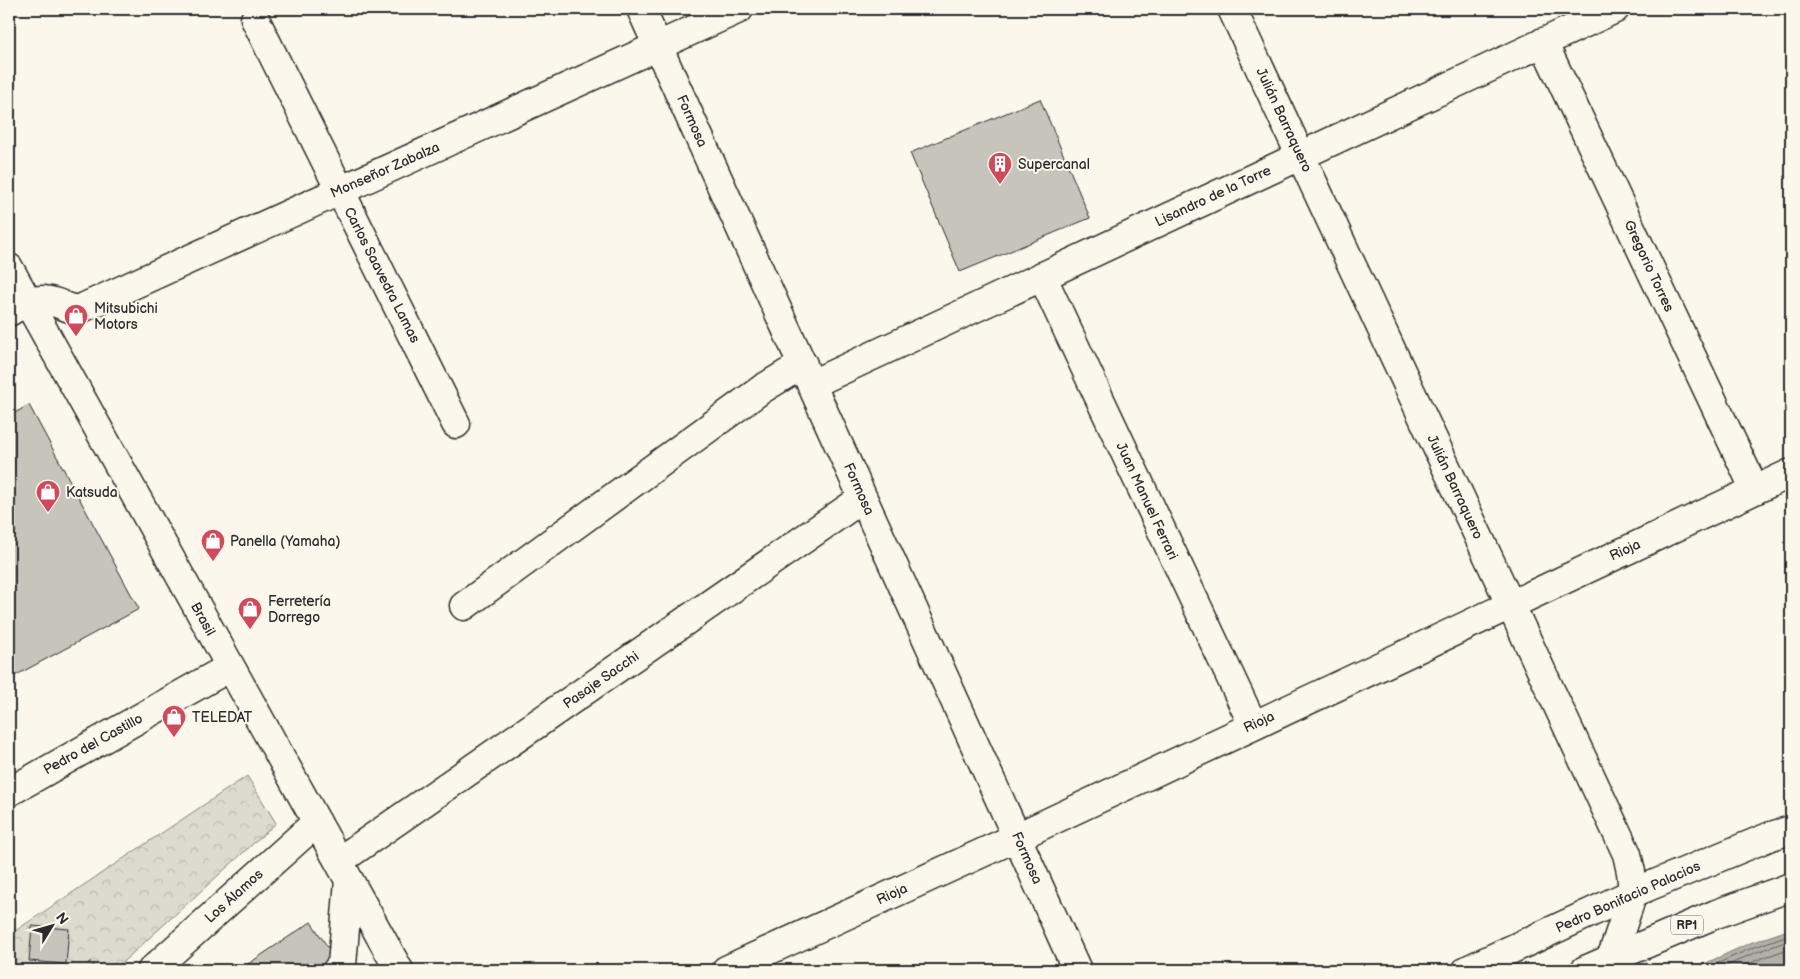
<svg xmlns="http://www.w3.org/2000/svg" width="1800" height="979" viewBox="0 0 1800 979" font-family="'Balsamiq Sans',sans-serif">
	<style>
		.park { fill: url(#park-crowns); stroke: #84827e }
		.water { fill: #b1afa7; stroke: #7b7a75 }
		.lines { fill: none; stroke-linecap: round; stroke-linejoin: round }
		.shore { stroke: #61605d; stroke-width: 1 }
		.building { fill: #c7c4bc; stroke: #2b2b2b }
		.minor-casing { stroke: #2b2b2b; stroke-width: 31 }
		.highway-casing { stroke: #2b2b2b; stroke-width: 31 }
		.path { stroke: #2b2b2b; stroke-width: 3; stroke-dasharray: 1 4; stroke-linecap: butt }
		.minor { stroke: #fbf7ec; stroke-width: 28 }
		.highway { stroke: #fbf7ec; stroke-width: 28 }
		.labels { text-anchor: middle; dominant-baseline: central; stroke-width: 4; stroke-linejoin: round; paint-order: stroke }
		.shield { fill: #fbf7ec; stroke: #696865; stroke-width: 1 }
		.shield-label { font-size: 12px; font-weight: bold; fill: #2b2b2b }
		.street-label { font-size: 14px; fill: #2b2b2b; stroke: #fbf7ec }
		.poi-label { font-size: 14px; fill: #2b2b2b; stroke: #fbf7ec; text-anchor: start }
	</style>
	<defs>
		<pattern id="park-crowns" width="20" height="18" patternUnits="userSpaceOnUse" patternTransform="scale(1.25)"><rect width="20" height="18" fill="#dddad0"/><path d="M2 6a3 3 0 1 1 6 0M12 15a3 3 0 1 1 6 0" fill="none" stroke="#bebbb3"/></pattern>
	</defs>
	<rect width="100%" height="100%" fill="#fbf7ec"/>
	<filter id="ink" filterUnits="userSpaceOnUse"><feTurbulence type="fractalNoise" baseFrequency=".02" numOctaves="2"/><feDisplacementMap in="SourceGraphic" scale="10" xChannelSelector="R" yChannelSelector="G"/><feConvolveMatrix kernelMatrix="1 2 1 2 8 2 1 2 1" color-interpolation-filters="sRGB"/></filter>
	<g filter="url(#ink)">
		<path class="park" d="M247,776L276,823L114,970H9V935Z"/>
		<path class="water" d="M1791,929V970H1691L1750,943Z"/>
		<g class="lines">
			<path class="shore" d="M1703,970L1752,948L1791,934
				M1718,970L1754,953L1791,940
				M1736,970L1757,960L1791,948"/>
		</g>
		<path class="building" d="M1040,99L1090,218L960,272L910,153Z
			M29,405L139,609L9,679V416Z
			M311,922L335,958L317,970H239Z
			M32,926L69,929L66,964L29,961Z"/>
		<g class="lines">
			<defs>
				<path id="minor" d="M641,9L1077,970
					M1232,9L1627,854L1631,872L1633,893L1613,953L1608,960L1607,970
					M255,19L456,424
					M1543,42L1755,490
					M9,268L399,970
					M1042,276L1253,725
					M9,312C25,302 38,296 57,303C65,306 71,310 80,309L739,9
					M812,384L1615,9
					M464,606L762,389L803,364
					M9,792L230,667
					M339,861L863,498
					M152,970L317,822
					M337,970L342,965L349,880
					M726,970L1017,837L1791,473
					M1467,970L1633,893L1771,836L1791,830"/>
				<path id="highway" d="M1585,970L1716,914L1791,887"/>
			</defs>
			<use href="#minor" class="minor-casing"/>
			<use href="#highway" class="highway-casing"/>
			<path class="path" d="M89,962L95,970"/>
			<use href="#minor" class="minor"/>
			<use href="#highway" class="highway"/>
		</g>
	</g>
	<defs>
		<symbol id="building-pin" viewBox="-11 -11 22 30"><path d="M0 17L-7.5 6A9.5 9.5 0 1 1 7.5 6Z" fill="#d1495b" stroke="#fbf7ec"/><path d="M-4-6H4V6H1V3H-1V6H-4ZM-2.5-4.3h1.7v1.8h-1.7ZM.8-4.3h1.7v1.8H.8ZM-2.5-1h1.7V.8h-1.7ZM.8-1h1.7V.8H.8Z" fill="#fff"/></symbol>
		<symbol id="shop-pin" viewBox="-11 -11 22 30"><path d="M0 17L-7.5 6A9.5 9.5 0 1 1 7.5 6Z" fill="#d1495b" stroke="#fbf7ec"/><path d="M-5-2.5h2.3a2.7 3.5 0 0 1 5.4 0H5L5.5 6h-11ZM-1.5-2.5h3a1.5 2.3 0 0 0-3 0Z" fill="#fff"/></symbol>
	</defs>
	<g fill-rule="evenodd">
		<use href="#building-pin" x="986" y="150" width="28" height="38"/>
		<use href="#shop-pin" x="62" y="302" width="28" height="38"/>
		<use href="#shop-pin" x="34" y="478" width="28" height="38"/>
		<use href="#shop-pin" x="199" y="527" width="28" height="38"/>
		<use href="#shop-pin" x="236" y="595" width="28" height="38"/>
		<use href="#shop-pin" x="160" y="703" width="28" height="38"/>
	</g>
	<g class="labels">
		<rect class="shield" x="1671" y="915.5" width="32" height="19" rx="4"/>
		<g class="shield-label">
			<text x="1687" y="925">RP1</text>
		</g>
		<g class="street-label">
			<text transform="translate(1284 120) rotate(65)">Julián Barraquero</text>
			<text transform="translate(692 121) rotate(66)">Formosa</text>
			<text transform="translate(385 170) rotate(-24)">Monseñor Zabalza</text>
			<text transform="translate(1213 196) rotate(-25)">Lisandro de la Torre</text>
			<text transform="translate(1649 266) rotate(65)">Gregorio Torres</text>
			<text transform="translate(382 275) rotate(63)">Carlos Saavedra Lamas</text>
			<text transform="translate(1455 487) rotate(65)">Julián Barraquero</text>
			<text transform="translate(859 489) rotate(66)">Formosa</text>
			<text transform="translate(1147 501) rotate(65)">Juan Manuel Ferrari</text>
			<text transform="translate(1625 550) rotate(-25)">Rioja</text>
			<text transform="translate(203 619) rotate(61)">Brasil</text>
			<text transform="translate(601 680) rotate(-35)">Pasaje Sacchi</text>
			<text transform="translate(1259 722) rotate(-25)">Rioja</text>
			<text transform="translate(93 744) rotate(-29)">Pedro del Castillo</text>
			<text transform="translate(1027 858) rotate(66)">Formosa</text>
			<text transform="translate(892 894) rotate(-25)">Rioja</text>
			<text transform="translate(234 896) rotate(-42)">Los Álamos</text>
			<text transform="translate(1628 897) rotate(-24)">Pedro Bonifacio Palacios</text>
		</g>
		<g class="poi-label">
			<text x="1018" y="164">Supercanal</text>
			<text x="94" y="308">Mitsubichi<tspan x="94" dy="16">Motors</tspan></text>
			<text x="66" y="492">Katsuda</text>
			<text x="230" y="541">Panella (Yamaha)</text>
			<text x="268" y="601">Ferretería<tspan x="268" dy="16">Dorrego</tspan></text>
			<text x="192" y="717">TELEDAT</text>
		</g>
	</g>
	<rect width="1800" height="979" fill="none" stroke="#fbf7ec" stroke-width="30"/>
	<rect x="15" y="15" width="1770" height="949" fill="none" stroke="#2b2b2b" stroke-width="2" filter="url(#ink)"/>
	<g transform="translate(52 926) rotate(53)" stroke="#fbf7ec" stroke-width="4" paint-order="stroke">
	<path d="M0-4L9 19L0 12L-9 19Z" fill="#2b2b2b"/>
	<text y="-8" font-size="14" font-weight="bold" text-anchor="middle" fill="#2b2b2b">N</text>
	</g>
</svg>
